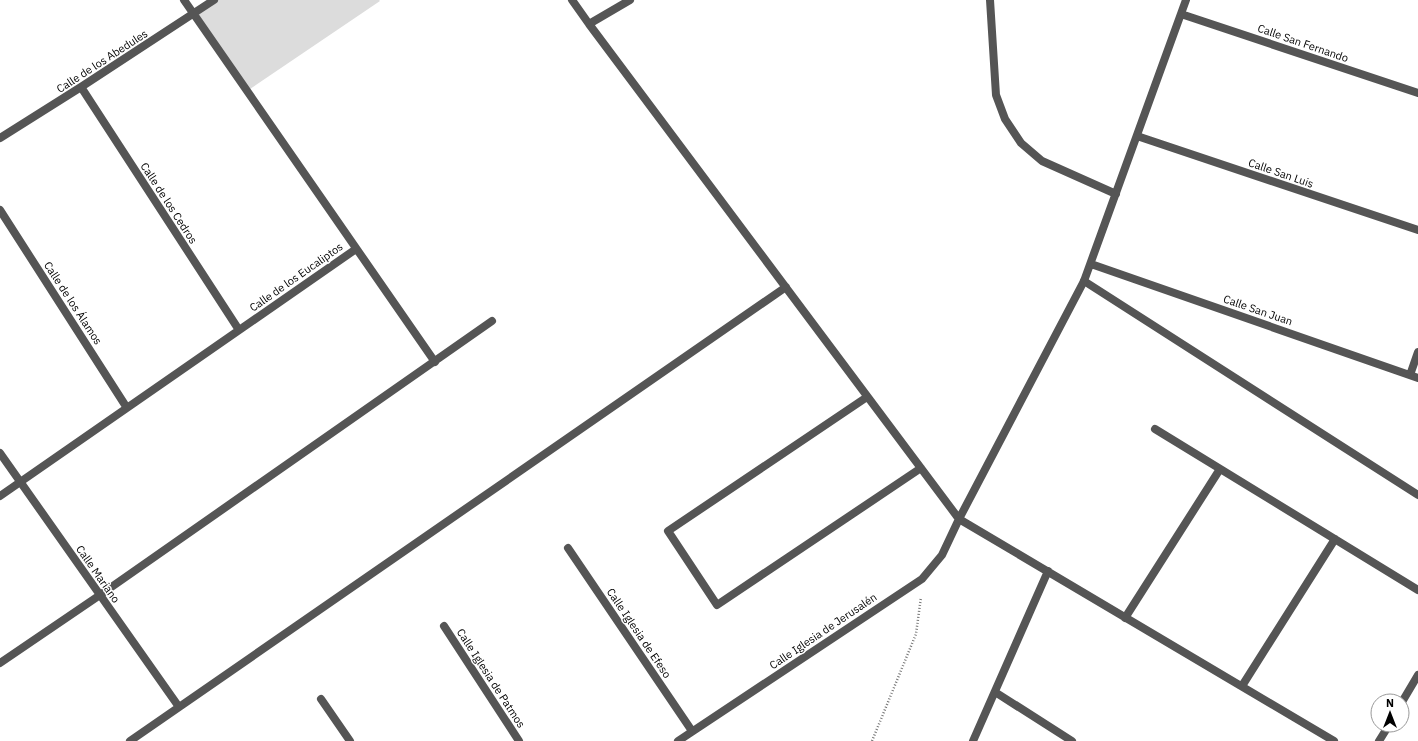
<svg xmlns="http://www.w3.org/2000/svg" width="1418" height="741" viewBox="0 0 1418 741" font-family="'IBM Plex Sans',sans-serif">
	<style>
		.green { fill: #dcdcdc }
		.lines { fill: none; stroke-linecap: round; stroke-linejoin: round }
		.path { stroke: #777; stroke-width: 2.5; stroke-dasharray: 1 2; stroke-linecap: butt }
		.service { stroke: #555; stroke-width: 8 }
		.minor { stroke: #555; stroke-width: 8 }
		.labels { text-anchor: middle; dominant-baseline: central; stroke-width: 3; stroke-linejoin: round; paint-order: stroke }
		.street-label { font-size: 11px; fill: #000; stroke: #fff }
	</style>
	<rect width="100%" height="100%" fill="#fff"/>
	<path class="green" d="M214,0H379L380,1L247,91L194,14Z"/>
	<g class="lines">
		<path class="path" d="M872,741L916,634L921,597"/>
		<path class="service" d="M1084,281L1418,495"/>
		<path class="minor" d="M184,0L435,362
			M572,0L589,24L959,519L1334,741
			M990,0L996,95L1005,119L1021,143L1042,161L1116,194
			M1181,14L1418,93
			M589,24L630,0
			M81,87L239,330
			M1137,136L1418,230
			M0,138L81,87L214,0
			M0,210L127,408
			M1091,264L1418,378
			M1410,375L1418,352
			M867,397L668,531L717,605L921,468
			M1155,429L1418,590
			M0,453L179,707
			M0,496L356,249
			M568,548L692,731
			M1125,618L1220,469
			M444,626L519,741
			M0,663L100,595L492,321
			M1242,686L1335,539
			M995,692L1072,741
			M321,699L350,741
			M1402,702L1418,675
			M130,741L786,287
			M678,741L922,579L942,555L959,519L1084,281L1186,0
			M973,741L1048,571
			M1379,741L1389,725"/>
	</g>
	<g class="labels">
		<g class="street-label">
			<text transform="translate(1303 43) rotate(19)">Calle San Fernando</text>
			<text transform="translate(102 61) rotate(-33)">Calle de los Abedules</text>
			<text transform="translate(1281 173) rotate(19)">Calle San Luis</text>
			<text transform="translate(169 203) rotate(57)">Calle de los Cedros</text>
			<text transform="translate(296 277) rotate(-35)">Calle de los Eucaliptos</text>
			<text transform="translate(73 303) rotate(57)">Calle de los Álamos</text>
			<text transform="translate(1258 310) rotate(19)">Calle San Juan</text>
			<text transform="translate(98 574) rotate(55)">Calle Mariano</text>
			<text transform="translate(823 631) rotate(-34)">Calle Iglesia de Jerusalén</text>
			<text transform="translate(639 633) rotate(56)">Calle Iglesia de Efeso</text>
			<text transform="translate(491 678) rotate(57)">Calle Iglesia de Patmos</text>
		</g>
	</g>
	<g transform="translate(1390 713)"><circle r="19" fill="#ffffff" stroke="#999999"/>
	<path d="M0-3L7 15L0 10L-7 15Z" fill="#000000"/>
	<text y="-6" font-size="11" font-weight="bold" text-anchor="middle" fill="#000000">N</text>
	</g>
</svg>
